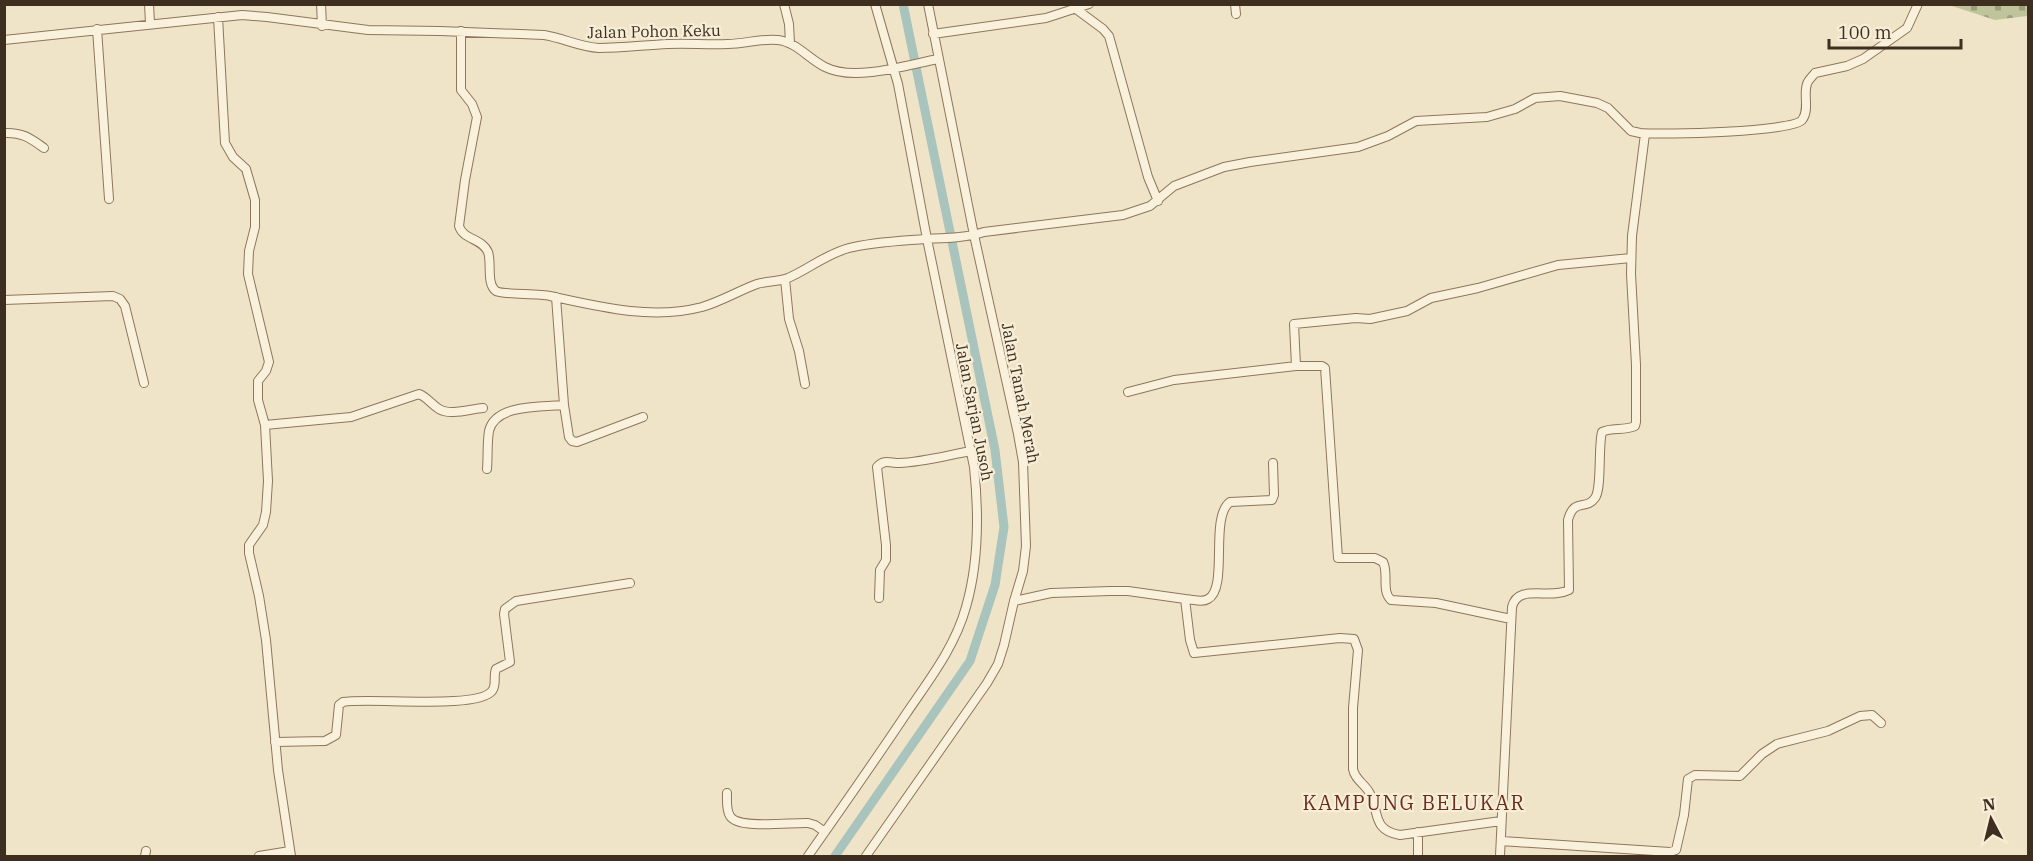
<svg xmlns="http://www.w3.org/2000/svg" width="2033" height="861" viewBox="0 0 2033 861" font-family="'IBM Plex Serif',serif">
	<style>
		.cemetery { fill: url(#cemetery-stones) }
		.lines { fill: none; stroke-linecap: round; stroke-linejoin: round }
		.canal { stroke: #a9c4bc; stroke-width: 9 }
		.minor-casing { stroke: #8d765c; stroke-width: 10 }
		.minor { stroke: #faf1dc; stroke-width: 8 }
		.labels { text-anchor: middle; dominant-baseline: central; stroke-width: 4.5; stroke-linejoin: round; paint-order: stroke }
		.street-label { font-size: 16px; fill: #3d2e20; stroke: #f7eed8 }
		.quarter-label { font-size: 20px; letter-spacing: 1.5px; fill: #6b2e1e; stroke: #f7eed8 }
	</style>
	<defs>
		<pattern id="cemetery-stones" width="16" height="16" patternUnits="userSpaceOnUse" patternTransform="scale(1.5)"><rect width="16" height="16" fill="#bfc49a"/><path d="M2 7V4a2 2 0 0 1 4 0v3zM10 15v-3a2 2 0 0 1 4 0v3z" fill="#9ca07d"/></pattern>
	</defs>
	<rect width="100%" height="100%" fill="#f0e4c8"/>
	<path class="cemetery" d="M1949,5H2028L2027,16L1995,20Z"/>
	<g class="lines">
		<path class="canal" d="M835,856L970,661L995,585L1004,527L995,450L903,4"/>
		<defs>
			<path id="minor" d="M149,4L150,23
				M321,4L322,26
				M784,4L789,24L790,43
				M1235,4L1236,14
				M1076,9L1103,29L1109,36L1148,177L1158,201
				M218,17L225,143L233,157L246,169L255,200V227L249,251L248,274L269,362L266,371L258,381V400L265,425
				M97,29L109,199
				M461,31V90L472,104L477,117L465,180L459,226C463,240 482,238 488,252C492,263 486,284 496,291C502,295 539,293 550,296C600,307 652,320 702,307C722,301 738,291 757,284C767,281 778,282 788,278C809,269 826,254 849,248C873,242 900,241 925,239C945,238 965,238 984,232L1123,215L1150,206L1174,186L1224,167L1250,162L1358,147L1388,136L1416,121L1487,117L1515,109L1535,98L1560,96L1597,103L1608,108L1631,131L1640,133C1662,135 1793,132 1802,120C1810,110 1803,95 1807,84C1808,80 1813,76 1815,73L1847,66L1863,59L1907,28L1918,4
				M933,34L1046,18L1089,4
				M4,40L242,15L267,17L368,30L440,31L544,35C563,38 580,47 599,48C622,48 645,45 668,44C688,43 708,45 728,44C744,44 762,38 778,40C796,42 809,59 825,67C854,82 907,65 938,59
				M4,133C22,132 30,138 44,148
				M785,279L789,319L799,351L805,384
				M4,300L113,296L120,299L125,306L144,383
				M1296,366L1294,324L1356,318L1370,319L1407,311L1431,298L1478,288L1558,265L1631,258
				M1128,392L1174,380L1296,366H1322L1325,368L1338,558H1375L1383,562C1389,573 1381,591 1391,600L1436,603L1511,619
				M564,405L569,437L572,441L577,442L643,417
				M1273,463L1274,495L1272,500L1230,502C1209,517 1229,588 1208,599C1202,603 1192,599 1185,599L1190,640L1194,653L1340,638L1354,639L1358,650L1353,708V769C1355,780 1364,783 1369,792C1380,811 1371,830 1400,835L1501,821
				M487,469C488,457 487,443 489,431C495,404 541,407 564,405L556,297
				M879,598L880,570L886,560V545L877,467C884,459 890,463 899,463C923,462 948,455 971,451
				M1014,601L1051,593L1110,591H1128L1185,599
				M275,742L325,741L336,735L339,705L343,702C369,697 477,710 492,691C497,685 493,676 496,669L510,662L504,614L505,609L516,601L630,583
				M727,793C727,800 726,810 730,816C738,830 792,822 808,823L815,825L825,832
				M1501,841L1670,852L1676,850L1684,815L1688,779L1695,775L1740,776L1762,754L1777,744L1828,731L1860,716L1872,715L1881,723
				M145,856L146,851
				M259,856L290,851
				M291,856L278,770L266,640L259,596L249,553V545L263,525L266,512L268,481L265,425L351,417L419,394C427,397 431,404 439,409C450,416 470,409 483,408
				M808,856C841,809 874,762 906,714C929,680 955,647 966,607C979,562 979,514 974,467L927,239L898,84L875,4
				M866,856L987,683L998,664L1004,645L1014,601L1023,571L1026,546L1023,462L1018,434L974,235L928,4
				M1418,856V832
				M1500,856L1512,607C1518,583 1549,600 1569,590L1568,520C1574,497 1586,511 1595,498C1602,489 1598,447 1602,432C1612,427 1624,431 1635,426L1636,422V365L1631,274L1632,236L1645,134"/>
		</defs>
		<use href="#minor" class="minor-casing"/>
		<use href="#minor" class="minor"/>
	</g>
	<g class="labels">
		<g class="street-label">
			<text transform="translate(654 31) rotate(-1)">Jalan Pohon Keku</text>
			<text transform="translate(1021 393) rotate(79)">Jalan Tanah Merah</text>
			<text transform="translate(975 412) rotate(79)">Jalan Sarjan Jusoh</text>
		</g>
		<g class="quarter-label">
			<text x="1414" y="802">KAMPUNG BELUKAR</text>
		</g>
	</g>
	<rect width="2033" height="861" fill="none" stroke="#3d2e20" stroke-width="12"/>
	<g transform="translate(1991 819) rotate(353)" stroke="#f7eed8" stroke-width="4.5" paint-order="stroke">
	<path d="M0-4.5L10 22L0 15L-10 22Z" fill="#3d2e20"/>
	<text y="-9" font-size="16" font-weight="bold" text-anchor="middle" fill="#3d2e20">N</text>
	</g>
	<path d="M1829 39v9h132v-9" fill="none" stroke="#3d2e20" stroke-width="3"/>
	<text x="1838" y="39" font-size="18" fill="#3d2e20" stroke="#f7eed8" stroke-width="4.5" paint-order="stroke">100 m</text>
</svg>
